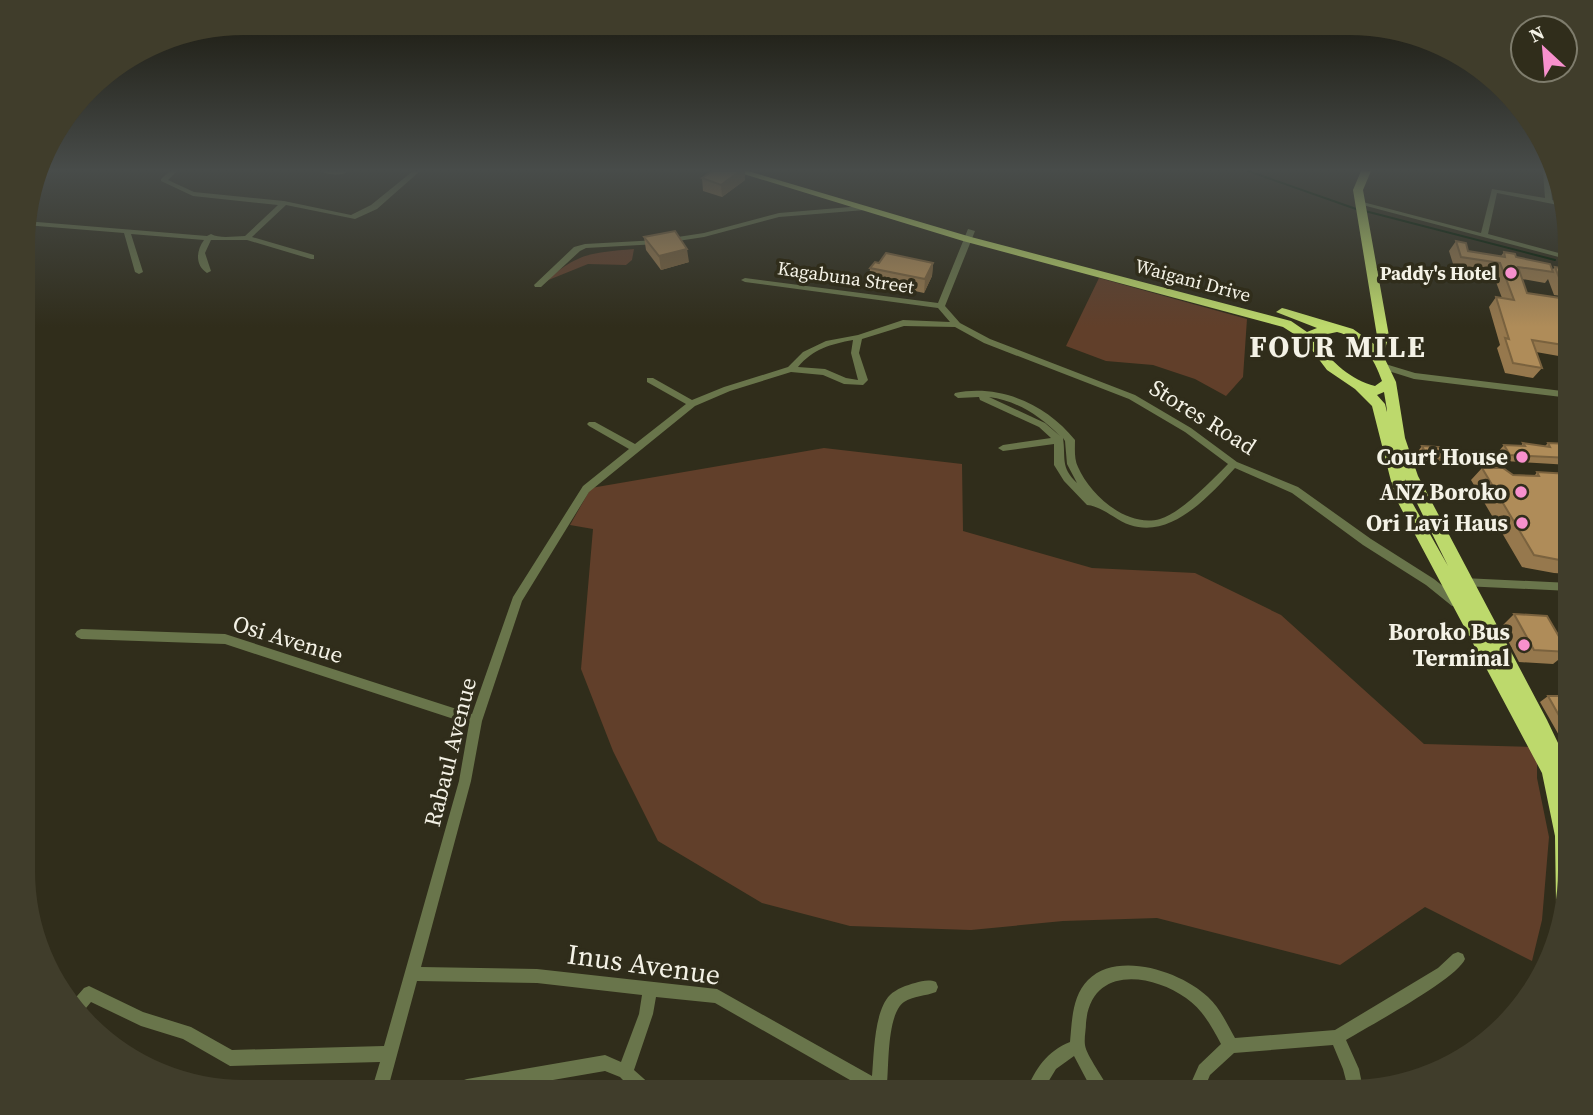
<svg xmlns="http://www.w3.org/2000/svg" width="1593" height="1115" viewBox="0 0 1593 1115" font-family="'Source Serif 4',serif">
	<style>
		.green { fill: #613f2a }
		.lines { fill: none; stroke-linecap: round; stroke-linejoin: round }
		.stream { stroke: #011d02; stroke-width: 2 }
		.minor { fill: #69754b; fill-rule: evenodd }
		.highway { fill: #bdd96c; fill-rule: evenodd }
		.wall { fill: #96784d }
		.shaded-wall { fill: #7a623e }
		.building { fill: #af8c59; stroke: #7a623e; stroke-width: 2 }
		.poi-dot { fill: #f790cd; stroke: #302d1b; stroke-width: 2.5 }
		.labels { text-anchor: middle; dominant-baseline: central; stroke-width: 7; stroke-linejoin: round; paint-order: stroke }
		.far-poi-label { font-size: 19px; font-weight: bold; fill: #f4f2e6; stroke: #302d1b; text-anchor: end }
		.far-street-label { font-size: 19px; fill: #f4f2e6; stroke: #302d1b }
		.street-label { font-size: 23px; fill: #f4f2e6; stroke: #302d1b }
		.poi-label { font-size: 23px; font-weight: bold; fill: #f4f2e6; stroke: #302d1b; text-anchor: end }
		.near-street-label { font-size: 28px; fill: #f4f2e6; stroke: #302d1b }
		.district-label { font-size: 30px; font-weight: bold; letter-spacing: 2px; fill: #f4f2e6; stroke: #302d1b }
	</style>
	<rect width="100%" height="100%" fill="#302d1b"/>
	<path class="green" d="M634,249L632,260L626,265L588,264L546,281C579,252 592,253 634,249Z
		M1099,278L1247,319L1243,377L1226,396L1195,379L1153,365L1106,361L1066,346Z
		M824,448L962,464L963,531L1092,568L1195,573L1281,615L1424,744L1537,747V778L1549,837L1542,920L1532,961L1425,907L1340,965L1157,918L1063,921L971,930L850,926L762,903L658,841L613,751L581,669L593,529L570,525L591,488Z"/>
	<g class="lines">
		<path class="stream" d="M1248,171L1359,210
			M1365,211L1555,260"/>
		<path class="minor" d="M170,171H177L168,180L194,192L284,201L351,215L371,205L413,171H420L377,209L355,219L286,205L252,237L314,255V259H311L247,240H211L205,253L211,271L207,273C195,265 196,251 204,240L131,234L143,272L139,274L135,272L124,233L25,225V221L207,236L211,234C220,239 234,236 245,236L278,205L193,196L161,181V179Z
			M321,171H346L347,172C342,176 326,175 321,171Z
			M1543,171H1549L1552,200L1562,202L1563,206L1497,193L1488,234L1570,256V260L1355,203L1359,201L1481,233L1492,189L1545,198Z
			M862,206L866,208L865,210L779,217L704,237L658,244L586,248L580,251L541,287H535L534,285L574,247L585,244L658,240L704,233L779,213Z
			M968,229L975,231L945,306L960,323L990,339L1135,395L1191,428L1237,462L1298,487L1371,539L1434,579L1460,600L1461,603L1460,606H1452L1426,585L1363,545L1292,493L1235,468C1210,495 1172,539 1130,525C1115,520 1102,506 1087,505L1064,481L1054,465V444L1003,451L998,448L1003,445L1051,438L1039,427L980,400L979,397L958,398L954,395L955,393C1000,384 1046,404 1075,440C1075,449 1074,459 1078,467C1090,495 1127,528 1160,519C1181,513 1212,480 1228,464L1185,432L1129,399L984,343L955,327L904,326L862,339L859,353L868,380L863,385L844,384L823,375L791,372L730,391L695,406L589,492L522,601L482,721L471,781L421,967L537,969L717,989L872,1076C874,1054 874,1011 890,995C896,989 907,985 915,983C922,981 929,979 936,982L938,987L936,992C926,996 913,996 904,1002C887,1014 889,1064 887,1084L892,1086L894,1092H871L715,1003L656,997L653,1014L634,1070L652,1086L654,1092H635L620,1077L605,1071L484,1092H461L459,1087L461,1081L467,1079L605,1055L621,1062L639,1014L642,995L537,983L417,981L387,1092H371L380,1062L230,1066L183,1039L141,1026L91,1002L81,1014L71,1003L84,988L89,986L143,1012L191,1027L232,1050L384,1046L459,781L469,724L225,644L81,639L77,637L75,634L77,631L81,629L225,634L472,714L513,597L583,486L629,449L589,426L587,424L589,422H595L635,444L686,404L647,382V378H653L692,400L724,387L788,367L803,352L826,341L858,335L903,320L950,322L938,308L745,282L741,280L745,278L938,303ZM853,340L851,353L858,380L846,378L825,369L798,367C813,349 831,344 853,340ZM989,397C1018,401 1040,416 1060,436L1045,423ZM1063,438L1065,441L1067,464L1077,483C1060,467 1066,458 1063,438Z
			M25,232L34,235L25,242Z
			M1382,363L1415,373L1570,392V398L1414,379L1379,368V364Z
			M1463,578L1570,583V591L1463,586L1459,585L1458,582L1459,579Z
			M1458,952L1463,954L1465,959C1457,979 1369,1026 1346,1040L1359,1069L1363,1089L1349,1092L1343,1069L1333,1045L1234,1053L1210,1075L1203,1092H1187L1199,1065L1221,1044C1212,1027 1203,1010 1186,998C1150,973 1091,966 1086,1023C1086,1030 1084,1038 1085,1045C1086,1055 1105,1080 1110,1092H1093L1074,1056L1056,1069L1042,1092H1026C1035,1069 1047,1051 1070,1042C1072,1021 1072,996 1088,980C1118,950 1182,972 1208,997C1220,1008 1227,1024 1235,1038L1335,1030L1438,968L1453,954Z"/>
		<path class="highway" d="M734,171H748L971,237L1291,321L1307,332L1317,328L1276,312L1282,308L1286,309L1353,329L1374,344L1377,336L1353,190L1361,171H1371L1363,190L1389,336L1383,355L1396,382L1405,438L1418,476L1547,720L1570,768V885L1563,912L1559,910L1556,903L1555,836L1542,773L1395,497L1372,406L1355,389L1327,370L1305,341L1283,327L963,241ZM1337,332C1362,338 1374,358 1382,381L1375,386C1351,380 1332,362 1317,343L1318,336ZM1384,392L1387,410V412L1385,404L1377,395ZM1405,479L1448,566L1409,497Z"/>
	</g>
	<path class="wall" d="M713,171H745V180L722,197L703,191L702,178Z
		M644,237L689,262L661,270L646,250Z
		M1456,241L1468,251L1501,256L1504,252L1552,270L1555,267L1570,271V296L1569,297L1554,295L1548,279L1545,283L1522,279L1527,293L1563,308L1570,309V358L1536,352L1542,368L1533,378L1505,373L1497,348L1500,345L1489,307L1496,297L1502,298L1493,274L1454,267L1449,251Z
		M879,263H933L932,276L924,293L869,281L870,268Z
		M1523,443L1545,446L1548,443L1570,444V465L1504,461L1498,452L1504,445L1521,446Z
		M1422,446L1460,460L1457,463L1427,462L1419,450Z
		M1482,468L1513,475H1535L1537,472L1570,474V574L1554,573L1522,567L1471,480Z
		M1514,614L1568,652L1553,664L1519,662L1501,627Z
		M1548,696H1570V751H1568L1540,702Z"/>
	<path class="shaded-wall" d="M740,171H745V180L722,197L721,185Z
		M687,249L689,262L661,270L659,256Z
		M933,263L932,276L924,293L925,279Z"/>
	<path class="building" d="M713,171H740L721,185L702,178Z
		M675,231L687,249L659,256L644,237Z
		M1456,241L1466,243L1468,251L1505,257L1504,252L1515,254L1516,257L1550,264L1553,272L1518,267L1527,293L1560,298L1563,308L1570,309V346L1532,340L1542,368L1513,363L1505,338L1509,339L1496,297L1514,300L1500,263L1461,257Z
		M886,253L933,263L925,279L870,268L875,262L879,263Z
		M1555,267L1569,270L1570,286L1562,285Z
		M1523,443L1550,447L1548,443L1570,444V458L1510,455L1504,445L1525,446Z
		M1422,446L1453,448L1460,460L1429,459Z
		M1482,468H1503L1513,475L1539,476L1537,472L1570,474V513H1561L1570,526V562L1534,555Z
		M1514,614L1547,616L1568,652L1534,650Z
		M1548,696H1570V735Z"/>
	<linearGradient id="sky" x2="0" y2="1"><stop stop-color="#1a190f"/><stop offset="0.52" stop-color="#484c4a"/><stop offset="1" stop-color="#484c4a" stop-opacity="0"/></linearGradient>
	<rect width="1593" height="327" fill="url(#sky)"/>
	<g class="poi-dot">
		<circle cx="1511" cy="273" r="7"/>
		<circle cx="1522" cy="457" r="7"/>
		<circle cx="1521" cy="492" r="7"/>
		<circle cx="1522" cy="523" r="7"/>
		<circle cx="1524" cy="645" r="7"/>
	</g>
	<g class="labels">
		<g class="far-poi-label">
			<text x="1497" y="273">Paddy's Hotel</text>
		</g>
		<g class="far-street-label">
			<text transform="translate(846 277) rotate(8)">Kagabuna Street</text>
			<text transform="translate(1193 280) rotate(15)">Waigani Drive</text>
		</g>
		<g class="street-label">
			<text transform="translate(1203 417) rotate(32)">Stores Road</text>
			<text transform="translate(288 639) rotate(17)">Osi Avenue</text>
			<text transform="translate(450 752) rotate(-76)">Rabaul Avenue</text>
		</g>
		<g class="poi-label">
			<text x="1508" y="457">Court House</text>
			<text x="1507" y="492">ANZ Boroko</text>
			<text x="1508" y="523">Ori Lavi Haus</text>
			<text x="1510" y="632">Boroko Bus<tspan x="1510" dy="26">Terminal</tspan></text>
		</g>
		<g class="near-street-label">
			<text transform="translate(644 964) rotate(8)">Inus Avenue</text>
		</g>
		<g class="district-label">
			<text x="1338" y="346">FOUR MILE</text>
		</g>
	</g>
	<path d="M0 0H1593V1115H0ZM244 35H1349A209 209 0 0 1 1558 244V871A209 209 0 0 1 1349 1080H244A209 209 0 0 1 35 871V244A209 209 0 0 1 244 35Z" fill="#403d2b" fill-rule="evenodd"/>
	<g transform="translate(1544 49) rotate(334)"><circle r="33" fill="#302d1b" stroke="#7e7c6c" stroke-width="2"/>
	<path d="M0-5L12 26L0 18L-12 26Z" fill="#f790cd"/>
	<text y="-10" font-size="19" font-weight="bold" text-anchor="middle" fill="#f4f2e6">N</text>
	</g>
</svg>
